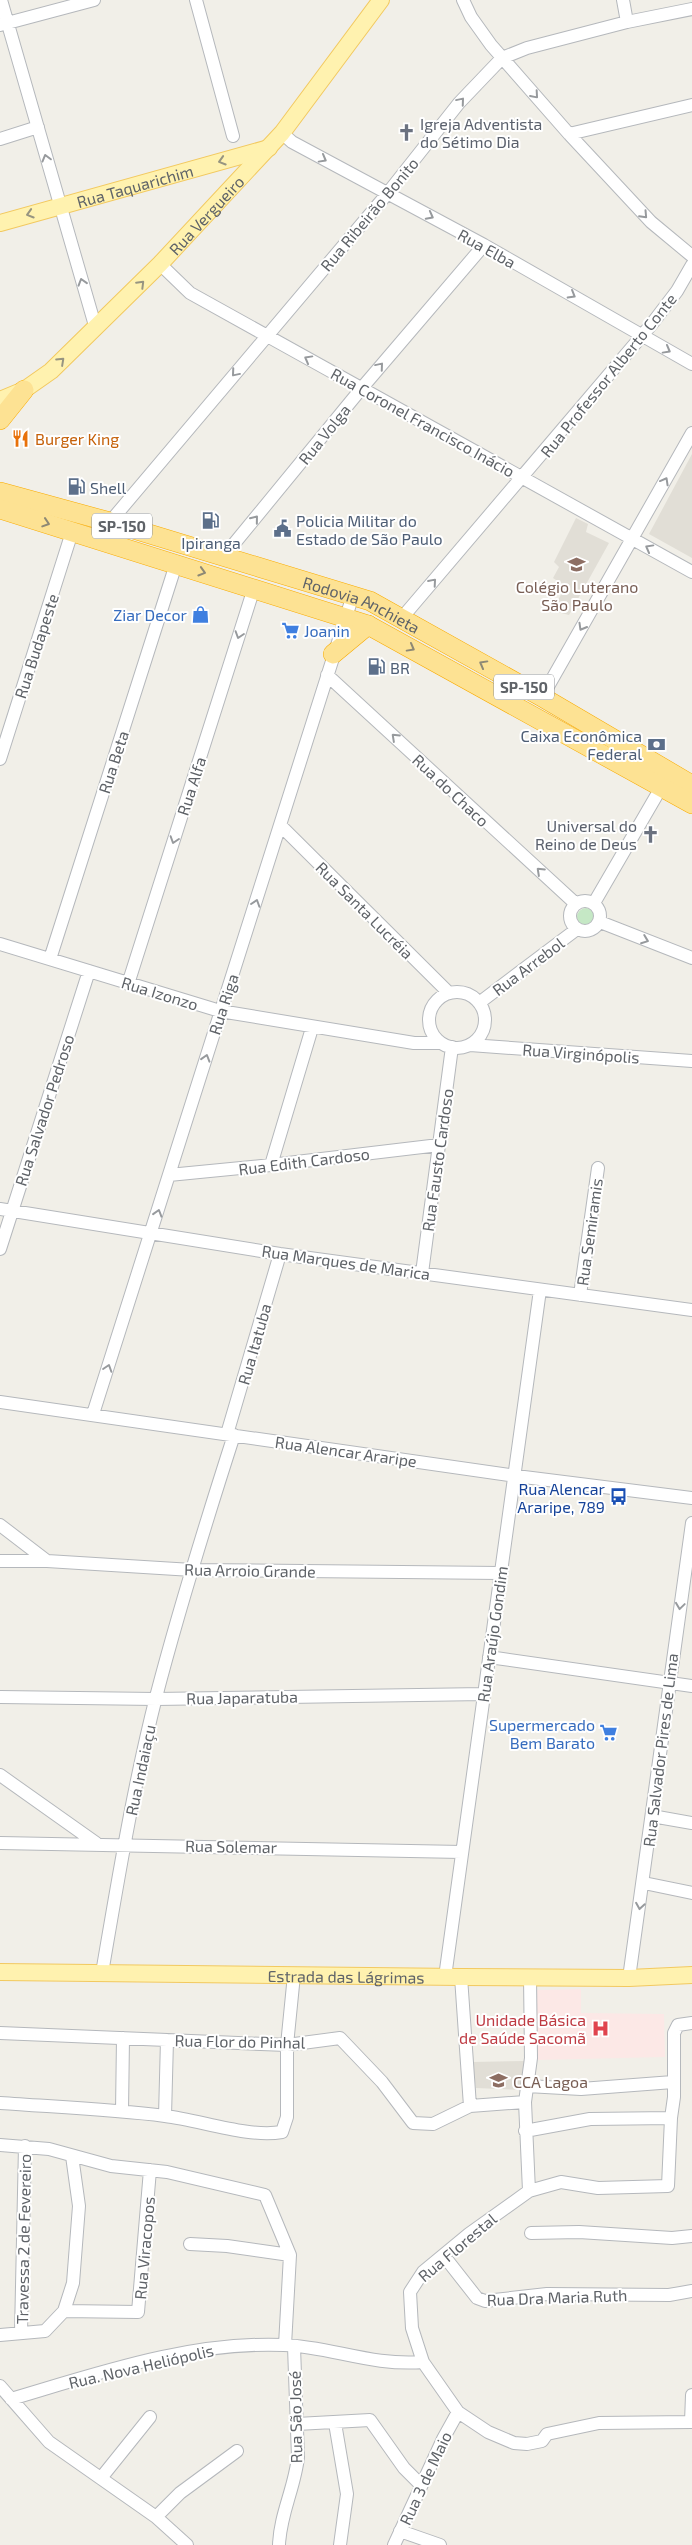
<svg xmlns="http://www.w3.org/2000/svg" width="692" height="2545" viewBox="0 0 692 2545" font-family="'Exo 2',sans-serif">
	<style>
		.education { fill: #e1ded6 }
		.medical { fill: #fce8e6 }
		.green { fill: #c5e8c5 }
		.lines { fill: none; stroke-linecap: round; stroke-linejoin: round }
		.minor-casing { stroke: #b5b8bc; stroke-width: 14 }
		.major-casing { stroke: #f2c960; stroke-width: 18 }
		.highway-casing { stroke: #f9ab00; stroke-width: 20 }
		.minor { stroke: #fff; stroke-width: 12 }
		.major { stroke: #fff2af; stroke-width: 16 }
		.highway { stroke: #fde293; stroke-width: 19 }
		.oneway { stroke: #979a9d }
		.oneway2 { stroke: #979581 }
		.oneway3 { stroke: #8e8975 }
		.labels { text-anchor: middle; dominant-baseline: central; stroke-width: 4; stroke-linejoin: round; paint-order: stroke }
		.shield { fill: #fff; stroke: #8f9295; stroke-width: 1 }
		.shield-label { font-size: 15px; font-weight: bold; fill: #5f6368 }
		.worship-label { font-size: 16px; fill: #5b616d; stroke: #fff; text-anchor: start }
		.street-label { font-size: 16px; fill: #5f6368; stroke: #fff }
		.food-label { font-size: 16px; fill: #c56008; stroke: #fff; text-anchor: start }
		.service-label { font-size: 16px; fill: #4e5e75; stroke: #fff; text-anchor: start }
		.education-label { font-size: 16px; fill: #785e54; stroke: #fff }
		.shop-label { font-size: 16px; fill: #366cbe; stroke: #fff; text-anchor: end }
		.transit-label { font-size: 16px; fill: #164399; stroke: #fff; text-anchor: end }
		.health-label { font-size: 16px; fill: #be3a42; stroke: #fff; text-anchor: end }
	</style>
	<rect width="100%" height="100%" fill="#f1efe8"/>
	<path class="education" d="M692,454V558L649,534Z
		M576,518L588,524L586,532L609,543L569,615L553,611L565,586L553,578L559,567L554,562Z
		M526,2061L522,2090L476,2088L472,2062Z"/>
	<path class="medical" d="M581,1989V2013L664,2014L665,2057L536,2060L533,1990Z"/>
	<path class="green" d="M577 917a9 9 0 1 1 18 0a9 9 0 1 1-18 0Z"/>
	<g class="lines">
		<defs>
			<path id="minor" d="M1,0L96,329
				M196,0L233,136
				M463,0L471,17L491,45L569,134L651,222L692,256
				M623,0L627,22
				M0,25L94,0
				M282,133L292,142L484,245L692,364
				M569,134L692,105
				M0,139L38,127
				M160,264L190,293L692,572
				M110,522L387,194L459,103L502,58L527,48L627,22L692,9
				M224,556L361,389L484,245
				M401,619L651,325L677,291L692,265
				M327,675L576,904
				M542,697L692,433
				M0,759L72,532
				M281,826L449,993
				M570 916a15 15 0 1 1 30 0a15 15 0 1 1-30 0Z
				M594,903L662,786
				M600,922L692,958
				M0,944L220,1011L414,1043H441
				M50,959L176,564
				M128,984L254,588
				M429 1020a28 28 0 1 1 56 0a28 28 0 1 1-56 0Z
				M479,1003L577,929
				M470,1045L692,1061
				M271,1165L312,1028
				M169,1175L271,1165L439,1145
				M0,1209L280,1254L692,1310
				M0,1249L89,971
				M422,1273L452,1047
				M580,1295L598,1168
				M0,1402L516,1476L692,1498
				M93,1414L353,595
				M227,1434L280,1254
				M0,1525L47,1561
				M0,1561H47L192,1570L500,1573
				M489,1657L692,1686
				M0,1697L156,1699L484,1694
				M0,1775L96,1843
				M652,1816L692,1823
				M0,1843L462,1852
				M644,1883L692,1893
				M102,1973C118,1880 133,1788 156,1697C179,1609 206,1522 234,1435
				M445,1977L540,1290
				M461,1977L470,2106
				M629,1978L692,1523
				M0,2033L287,2045L340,2038L382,2082L413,2123L433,2124L470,2106L525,2102
				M527,2086L581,2089L673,2082
				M0,2103C55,2107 110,2109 165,2116C200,2120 248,2138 282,2132L287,2117V2045L294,1975
				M122,2111L123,2038
				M165,2116L167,2040
				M671,2118L668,2186L598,2188L561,2182L529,2191L469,2234L423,2272L410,2292L412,2328L423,2362L458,2412L488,2432L514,2443L527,2444L542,2441L547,2434L599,2423L691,2422L692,2395
				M525,2131L590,2119L671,2118L674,2097V2033L678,2025L692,2023
				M0,2145L49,2149L111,2166L167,2172L265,2195L290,2255L285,2345
				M529,2191L525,2102L531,2058L530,1977
				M531,2233L579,2232L672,2238L692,2236
				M190,2244L227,2246L290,2255
				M444,2256L477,2298L485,2301L547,2294L669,2295L692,2291
				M64,2311L138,2312L150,2170
				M21,2333L25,2146
				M0,2335L45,2331L64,2311L73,2283L79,2206L72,2156
				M0,2386L49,2442L156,2517L187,2545
				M11,2399C99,2373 191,2341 284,2345C332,2347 371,2366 423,2362
				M335,2423L347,2494L340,2545
				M297,2424L370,2420L404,2468L421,2485
				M101,2478L150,2417
				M156,2517L180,2493L237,2451
				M400,2531L440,2545
				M279,2545C280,2514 295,2487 298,2457L294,2347
				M394,2545L443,2439L458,2412"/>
			<g id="major">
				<path id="s1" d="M0,223L269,148"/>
				<path id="s2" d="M0,400L24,390L51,371L160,264L282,133L381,0"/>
				<path id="s3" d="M0,1972L461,1977L629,1978L692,1975"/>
			</g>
			<g id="highway">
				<path d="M0,420L24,390"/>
				<path id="s4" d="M0,492L110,522L370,601L542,697L692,785"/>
				<path d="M0,509L368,625L692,804"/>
				<path d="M333,654L368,625"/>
			</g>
		</defs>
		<use href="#minor" class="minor-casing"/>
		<use href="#major" class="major-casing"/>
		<use href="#highway" class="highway-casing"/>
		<use href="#minor" class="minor"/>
		<use href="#major" class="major"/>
		<use href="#highway" class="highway"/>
	</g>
	<defs><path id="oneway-chevron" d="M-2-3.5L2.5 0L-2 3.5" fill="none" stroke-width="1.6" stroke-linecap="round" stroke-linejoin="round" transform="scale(1.25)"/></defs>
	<g class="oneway">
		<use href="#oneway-chevron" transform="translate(535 95) rotate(49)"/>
		<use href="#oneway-chevron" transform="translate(461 101) rotate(-50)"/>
		<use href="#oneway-chevron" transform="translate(46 158) rotate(-105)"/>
		<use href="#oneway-chevron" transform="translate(323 159) rotate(29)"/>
		<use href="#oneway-chevron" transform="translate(644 215) rotate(47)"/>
		<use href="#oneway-chevron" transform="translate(430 216) rotate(28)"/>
		<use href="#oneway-chevron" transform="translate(82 282) rotate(-107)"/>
		<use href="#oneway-chevron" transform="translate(572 295) rotate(30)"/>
		<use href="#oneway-chevron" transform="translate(667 350) rotate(29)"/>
		<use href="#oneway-chevron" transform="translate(308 359) rotate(-151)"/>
		<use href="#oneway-chevron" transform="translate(380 366) rotate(-50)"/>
		<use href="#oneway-chevron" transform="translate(235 373) rotate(130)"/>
		<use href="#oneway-chevron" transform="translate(665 481) rotate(-61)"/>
		<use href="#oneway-chevron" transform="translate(255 519) rotate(-51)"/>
		<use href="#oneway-chevron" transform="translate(649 548) rotate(-151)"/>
		<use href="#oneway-chevron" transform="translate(433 582) rotate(-49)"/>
		<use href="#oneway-chevron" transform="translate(582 627) rotate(120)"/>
		<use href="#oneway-chevron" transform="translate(239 635) rotate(108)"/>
		<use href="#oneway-chevron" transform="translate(395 737) rotate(-137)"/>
		<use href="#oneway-chevron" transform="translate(174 840) rotate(108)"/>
		<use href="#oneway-chevron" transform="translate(540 871) rotate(-137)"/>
		<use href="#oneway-chevron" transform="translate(256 903) rotate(-72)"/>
		<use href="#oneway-chevron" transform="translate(645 940) rotate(21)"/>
		<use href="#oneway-chevron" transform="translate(206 1058) rotate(-73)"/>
		<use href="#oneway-chevron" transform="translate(158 1213) rotate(-73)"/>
		<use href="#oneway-chevron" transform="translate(108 1368) rotate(-72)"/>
		<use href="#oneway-chevron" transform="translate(680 1606) rotate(98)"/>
		<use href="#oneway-chevron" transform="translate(640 1906) rotate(99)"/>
	</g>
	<g class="oneway2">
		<use href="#oneway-chevron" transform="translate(222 161) rotate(163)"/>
		<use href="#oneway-chevron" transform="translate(30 214) rotate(163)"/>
		<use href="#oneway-chevron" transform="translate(141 284) rotate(-45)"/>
		<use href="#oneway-chevron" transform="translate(61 361) rotate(-43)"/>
	</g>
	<g class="oneway3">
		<use href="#oneway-chevron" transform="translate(46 523) rotate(18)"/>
		<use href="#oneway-chevron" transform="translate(202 572) rotate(17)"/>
		<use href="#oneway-chevron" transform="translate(411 648) rotate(29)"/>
		<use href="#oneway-chevron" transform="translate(483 664) rotate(-151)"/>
	</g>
	<defs>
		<symbol id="church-bare" viewBox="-9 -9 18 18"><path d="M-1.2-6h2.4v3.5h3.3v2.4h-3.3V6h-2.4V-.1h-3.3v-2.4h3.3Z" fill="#6b7280" stroke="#fff" stroke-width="2.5" paint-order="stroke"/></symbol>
		<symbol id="restaurant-bare" viewBox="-9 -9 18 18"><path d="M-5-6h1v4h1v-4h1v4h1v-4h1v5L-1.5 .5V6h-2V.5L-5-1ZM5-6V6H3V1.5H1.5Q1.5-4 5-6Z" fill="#e8710a" stroke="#fff" stroke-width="2.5" paint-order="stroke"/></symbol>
		<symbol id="fuel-bare" viewBox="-9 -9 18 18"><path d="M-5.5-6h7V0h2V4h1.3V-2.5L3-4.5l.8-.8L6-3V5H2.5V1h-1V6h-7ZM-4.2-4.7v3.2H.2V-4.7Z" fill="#5c6f8a" stroke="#fff" stroke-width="2.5" paint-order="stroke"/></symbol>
		<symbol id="civic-bare" viewBox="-9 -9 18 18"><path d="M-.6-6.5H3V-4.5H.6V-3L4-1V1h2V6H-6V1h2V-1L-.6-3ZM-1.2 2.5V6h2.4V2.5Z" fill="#5c6f8a" stroke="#fff" stroke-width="2.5" paint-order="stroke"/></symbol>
		<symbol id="school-bare" viewBox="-9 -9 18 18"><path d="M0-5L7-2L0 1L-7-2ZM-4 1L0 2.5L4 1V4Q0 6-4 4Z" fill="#8d6e63" stroke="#fff" stroke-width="2.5" paint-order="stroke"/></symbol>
		<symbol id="shop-bare" viewBox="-9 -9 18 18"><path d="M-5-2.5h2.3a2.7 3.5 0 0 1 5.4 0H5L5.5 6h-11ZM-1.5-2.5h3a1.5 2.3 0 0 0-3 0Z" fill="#3f7fe0" stroke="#fff" stroke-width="2.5" paint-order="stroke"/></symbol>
		<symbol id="supermarket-bare" viewBox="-9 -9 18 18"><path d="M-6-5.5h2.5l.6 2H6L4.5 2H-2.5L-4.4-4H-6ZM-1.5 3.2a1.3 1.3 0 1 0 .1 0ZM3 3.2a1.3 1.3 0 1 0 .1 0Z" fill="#3f7fe0" stroke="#fff" stroke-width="2.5" paint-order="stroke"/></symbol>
		<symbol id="bank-bare" viewBox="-9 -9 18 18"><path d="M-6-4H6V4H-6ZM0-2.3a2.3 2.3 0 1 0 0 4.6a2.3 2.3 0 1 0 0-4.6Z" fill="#5c6f8a" stroke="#fff" stroke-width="2.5" paint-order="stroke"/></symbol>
		<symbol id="bus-bare" viewBox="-9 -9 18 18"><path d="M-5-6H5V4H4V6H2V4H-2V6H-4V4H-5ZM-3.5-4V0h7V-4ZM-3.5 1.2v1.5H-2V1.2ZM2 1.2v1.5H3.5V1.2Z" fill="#1a4fb4" stroke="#fff" stroke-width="2.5" paint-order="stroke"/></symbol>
		<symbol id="hospital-bare" viewBox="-9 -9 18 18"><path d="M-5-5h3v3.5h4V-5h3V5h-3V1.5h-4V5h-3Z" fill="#e0444e" stroke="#fff" stroke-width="2.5" paint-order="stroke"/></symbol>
	</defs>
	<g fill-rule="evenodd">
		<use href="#church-bare" x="394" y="120" width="25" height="25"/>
		<use href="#restaurant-bare" x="8" y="426" width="25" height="25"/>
		<use href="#fuel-bare" x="64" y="474" width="25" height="25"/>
		<use href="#fuel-bare" x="198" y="508" width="25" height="25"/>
		<use href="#civic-bare" x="270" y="516" width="25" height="25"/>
		<use href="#school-bare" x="564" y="552" width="25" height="25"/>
		<use href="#shop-bare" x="188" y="602" width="25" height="25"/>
		<use href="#supermarket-bare" x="278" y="618" width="25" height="25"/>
		<use href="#fuel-bare" x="364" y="654" width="25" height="25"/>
		<use href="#bank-bare" x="644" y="732" width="25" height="25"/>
		<use href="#church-bare" x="638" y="822" width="25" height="25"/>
		<use href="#bus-bare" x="606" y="1484" width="25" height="25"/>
		<use href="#supermarket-bare" x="596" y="1720" width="25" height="25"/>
		<use href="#hospital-bare" x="588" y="2016" width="25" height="25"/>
		<use href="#school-bare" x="486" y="2068" width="25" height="25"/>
	</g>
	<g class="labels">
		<g class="shield">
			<rect x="92" y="513.5" width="60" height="25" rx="4"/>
			<rect x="494" y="674.5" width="60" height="25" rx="4"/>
		</g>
		<g class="shield-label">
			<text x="122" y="526">SP-150</text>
			<text x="524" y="687">SP-150</text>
		</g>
		<g class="worship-label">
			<text x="420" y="123">Igreja Adventista<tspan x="420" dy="18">do Sétimo Dia</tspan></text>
			<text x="637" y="825" text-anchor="end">Universal do<tspan x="637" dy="18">Reino de Deus</tspan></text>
		</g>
		<g class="street-label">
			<text stroke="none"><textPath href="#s1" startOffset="140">Rua Taquarichim</textPath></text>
			<text transform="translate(369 214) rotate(-50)">Rua Ribeirão Bonito</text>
			<text stroke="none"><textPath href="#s2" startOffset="279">Rua Vergueiro</textPath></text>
			<text transform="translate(487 248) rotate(29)">Rua Elba</text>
			<text transform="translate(608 375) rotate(-51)">Rua Professor Alberto Conte</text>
			<text transform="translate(423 422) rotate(29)">Rua Coronel Francisco Inácio</text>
			<text transform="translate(324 434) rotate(-51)">Rua Volga</text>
			<text stroke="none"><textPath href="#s4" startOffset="379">Rodovia Anchieta</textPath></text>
			<text transform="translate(36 646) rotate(-72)">Rua Budapeste</text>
			<text transform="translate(113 762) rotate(-72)">Rua Beta</text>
			<text transform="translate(191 786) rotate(-72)">Rua Alfa</text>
			<text transform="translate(451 790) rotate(43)">Rua do Chaco</text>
			<text transform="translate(365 910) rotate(45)">Rua Santa Lucréia</text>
			<text transform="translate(528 966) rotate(-37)">Rua Arrebol</text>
			<text transform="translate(160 993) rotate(17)">Rua Izonzo</text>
			<text transform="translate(223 1004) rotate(-72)">Rua Riga</text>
			<text transform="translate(581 1053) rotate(4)">Rua Virginópolis</text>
			<text transform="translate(44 1110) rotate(-72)">Rua Salvador Pedroso</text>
			<text transform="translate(437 1160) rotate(-82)">Rua Fausto Cardoso</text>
			<text transform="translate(304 1161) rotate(-7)">Rua Edith Cardoso</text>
			<text transform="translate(589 1232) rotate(-82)">Rua Semiramis</text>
			<text transform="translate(346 1262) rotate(8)">Rua Marques de Marica</text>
			<text transform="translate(254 1344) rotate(-74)">Rua Itatuba</text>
			<text transform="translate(346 1451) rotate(8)">Rua Alencar Araripe</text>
			<text transform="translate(250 1570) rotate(1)">Rua Arroio Grande</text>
			<text transform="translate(492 1634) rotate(-82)">Rua Araújo Gondim</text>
			<text transform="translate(242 1697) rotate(-1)">Rua Japaratuba</text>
			<text transform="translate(660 1750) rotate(-83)">Rua Salvador Pires de Lima</text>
			<text transform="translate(140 1770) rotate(-78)">Rua Indaiaçu</text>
			<text transform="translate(231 1846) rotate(1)">Rua Solemar</text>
			<text stroke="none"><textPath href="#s3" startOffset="346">Estrada das Lágrimas</textPath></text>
			<text transform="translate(240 2041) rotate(1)">Rua Flor do Pinhal</text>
			<text transform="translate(23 2239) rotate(-89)">Travessa 2 de Fevereiro</text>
			<text transform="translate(457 2247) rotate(-40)">Rua Florestal</text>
			<text transform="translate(144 2248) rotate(-85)">Rua Viracopos</text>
			<text transform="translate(557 2297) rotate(-2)">Rua Dra Maria Ruth</text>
			<text transform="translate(141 2366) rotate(-13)">Rua. Nova Heliópolis</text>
			<text transform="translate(295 2417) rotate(-91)">Rua São José</text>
			<text transform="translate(425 2478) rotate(-65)">Rua 3 de Maio</text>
		</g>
		<g class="food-label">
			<text x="35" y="438">Burger King</text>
		</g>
		<g class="service-label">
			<text x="90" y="487">Shell</text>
			<text x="296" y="520">Policia Militar do<tspan x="296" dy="18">Estado de São Paulo</tspan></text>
			<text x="211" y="542" text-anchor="middle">Ipiranga</text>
			<text x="390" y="667">BR</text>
			<text x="642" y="735" text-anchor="end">Caixa Econômica<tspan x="642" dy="18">Federal</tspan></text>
		</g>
		<g class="education-label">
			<text x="577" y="586">Colégio Luterano<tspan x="577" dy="18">São Paulo</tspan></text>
			<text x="513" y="2081" text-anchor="start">CCA Lagoa</text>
		</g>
		<g class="shop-label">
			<text x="187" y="614">Ziar Decor</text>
			<text x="304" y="630" text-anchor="start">Joanin</text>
			<text x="595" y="1724">Supermercado<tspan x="595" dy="18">Bem Barato</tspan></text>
		</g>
		<g class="transit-label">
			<text x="605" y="1488">Rua Alencar<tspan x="605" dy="18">Araripe, 789</tspan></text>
		</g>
		<g class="health-label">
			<text x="586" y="2019">Unidade Básica<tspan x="586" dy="18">de Saúde Sacomã</tspan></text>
		</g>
	</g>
</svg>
